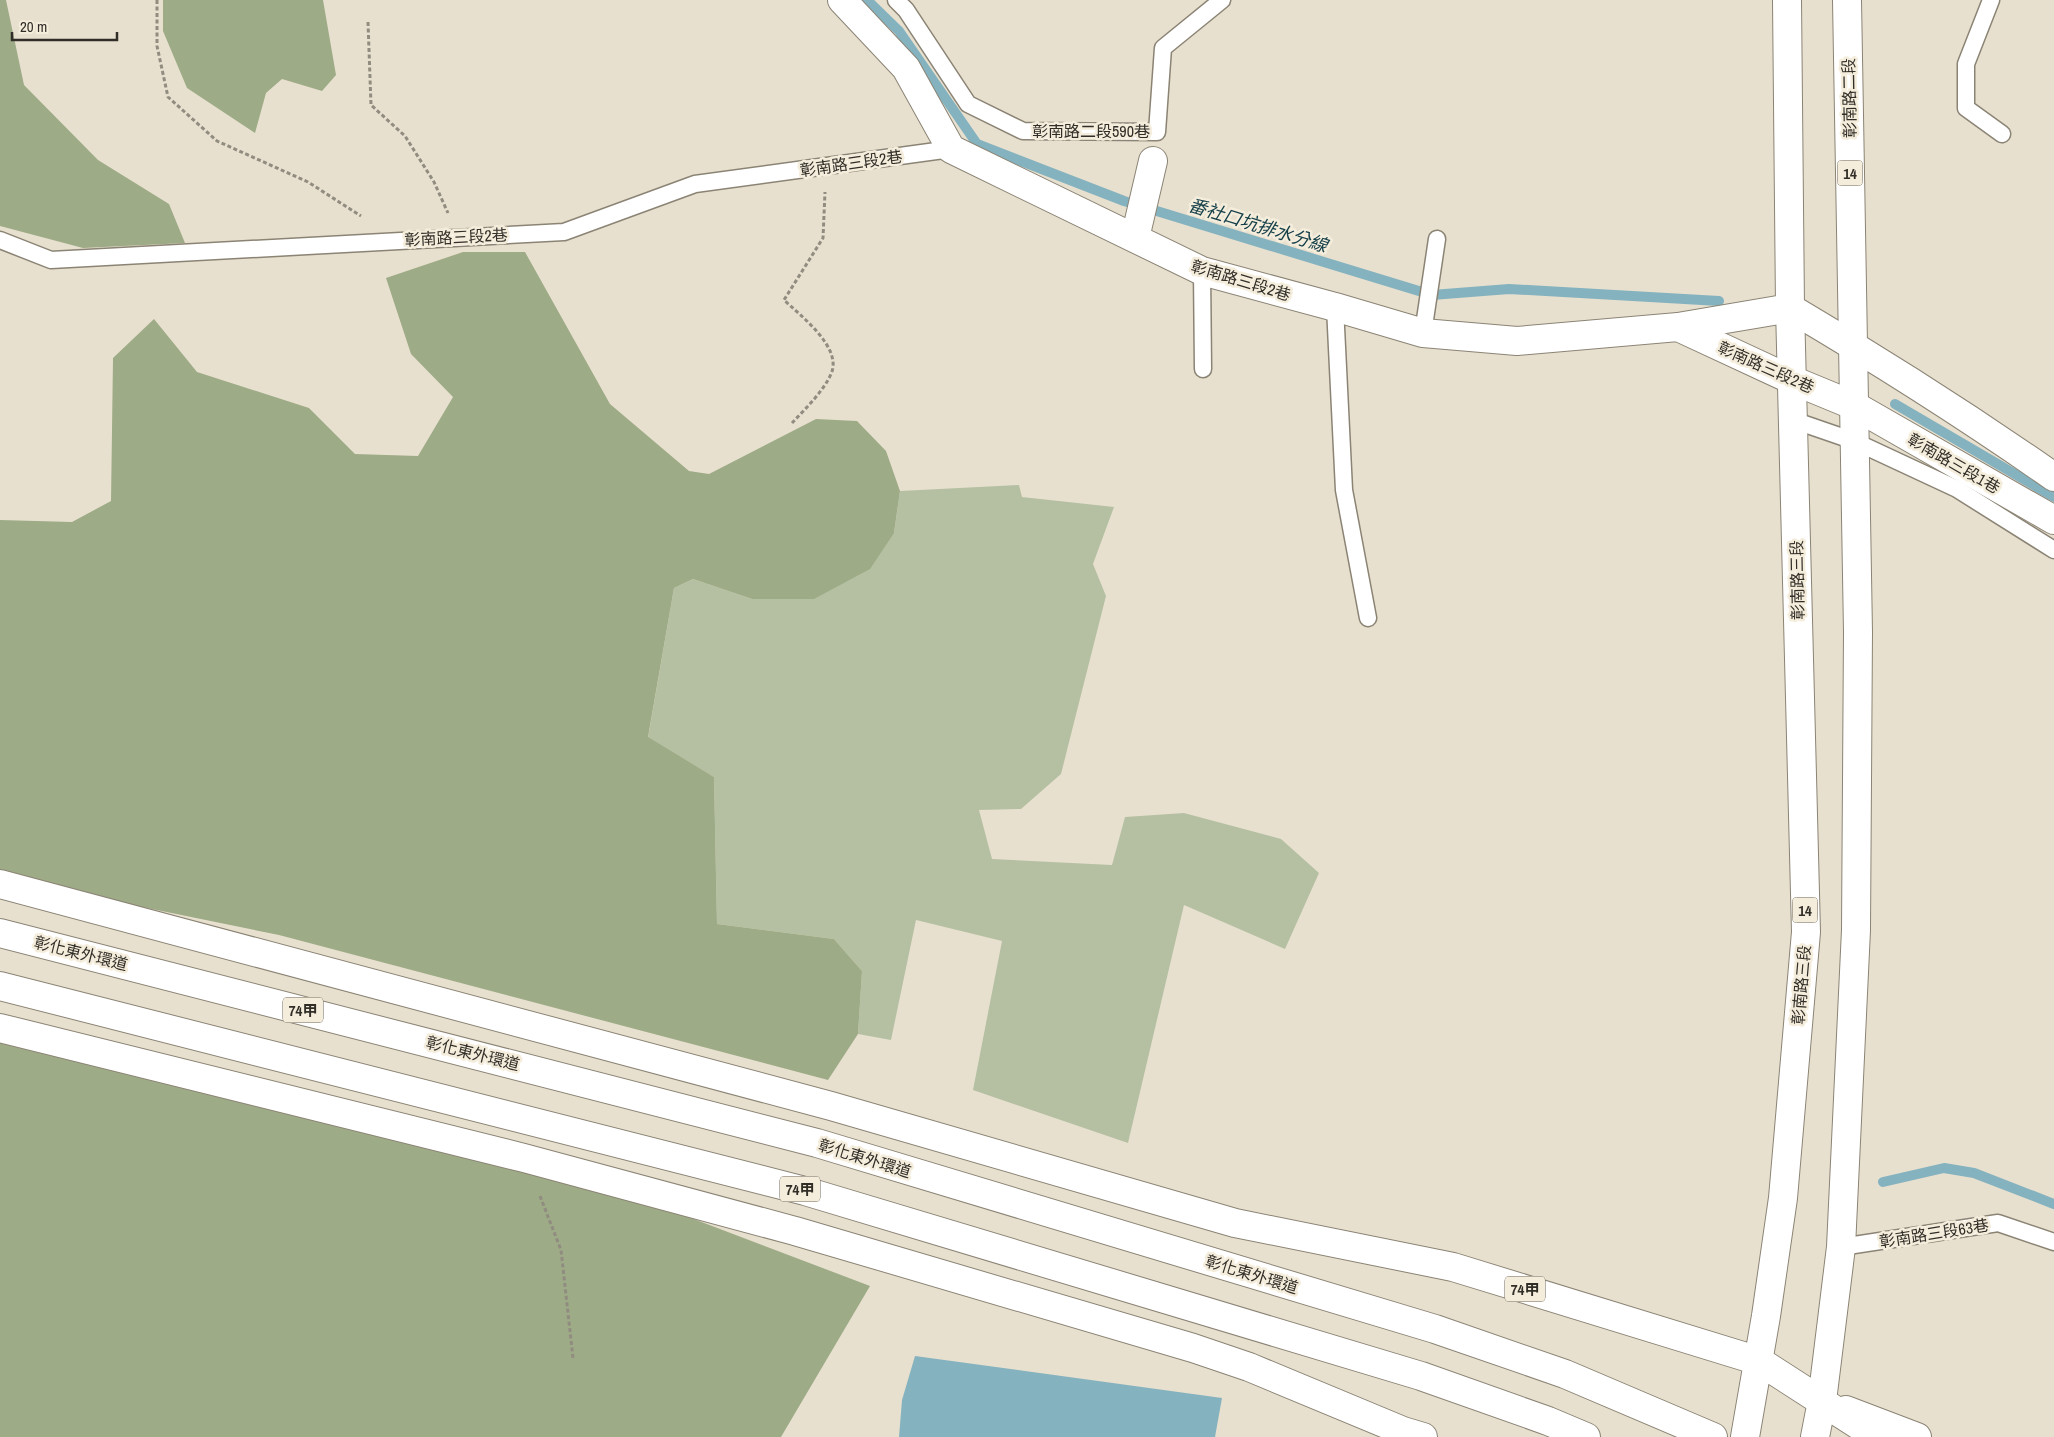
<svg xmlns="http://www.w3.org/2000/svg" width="2054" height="1437" viewBox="0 0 2054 1437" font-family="'Archivo Narrow','Noto Sans TC',sans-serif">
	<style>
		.green { fill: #b5c0a2 }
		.forest { fill: #9eab87 }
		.water { fill: #85b2bf }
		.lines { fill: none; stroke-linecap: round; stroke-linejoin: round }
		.stream { stroke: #85b2bf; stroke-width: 10 }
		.service-casing { stroke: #8b8475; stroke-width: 19 }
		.minor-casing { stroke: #8b8475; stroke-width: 30 }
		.tertiary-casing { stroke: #8b8475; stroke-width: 30 }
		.primary-casing { stroke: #8b8475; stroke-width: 30 }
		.path { stroke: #918c80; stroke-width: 3; stroke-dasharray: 4 2.5; stroke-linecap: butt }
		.service { stroke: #fff; stroke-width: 16 }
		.minor { stroke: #fff; stroke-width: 28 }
		.tertiary { stroke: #fff; stroke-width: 28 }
		.primary { stroke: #fff; stroke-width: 28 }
		.labels { text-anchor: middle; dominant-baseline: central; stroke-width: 5; stroke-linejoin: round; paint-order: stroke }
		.shield { fill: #f5eddc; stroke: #6c675e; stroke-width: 1 }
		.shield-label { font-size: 15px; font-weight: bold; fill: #312e28 }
		.street-label { font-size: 16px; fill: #312e28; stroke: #f5eddc }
		.water-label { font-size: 18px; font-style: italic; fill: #16404a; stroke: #f5eddc }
	</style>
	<rect width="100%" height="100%" fill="#e8e0cf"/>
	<path class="green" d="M1019,485L1022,497L1114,507L1093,564L1106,596L1061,774L1021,809L979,810L992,859L1112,865L1125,817L1184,813L1281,839L1319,873L1285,949L1184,905L1128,1143L973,1090L1002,941L916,920L891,1040L858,1034L862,971L834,939L717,924L714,777L648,738L674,588L693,579L752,599L894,533L900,491Z"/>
	<path class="forest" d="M0,0H6L24,85L98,160L169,204L185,243L83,248L0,226Z
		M163,0H323L336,75L322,91L282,79L266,93L255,133L187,88L163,31Z
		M463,252H525L610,404L689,471L709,474L816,419L857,421L886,451L900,491L894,533L870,569L814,599H752L693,579L674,588L648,737L714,777L717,924L834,939L862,971L858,1034L828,1080L279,935L0,878V520L72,522L111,501L113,358L154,319L197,372L309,408L355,454L418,456L453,397L411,354L386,278Z
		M0,1038L607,1186L870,1286L781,1437H0Z"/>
	<path class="water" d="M915,1356L1222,1398L1215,1437H899L902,1400Z"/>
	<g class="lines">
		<path class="stream" d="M867,0L899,31L977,144L1124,201L1432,295L1509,289L1719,301
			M1895,404L2054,497
			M1883,1182L1944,1168L1974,1173L2054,1204"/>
		<defs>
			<path id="service" d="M896,0L906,10L968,104L1023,131L1157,132L1163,48L1222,0
				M1991,0L1966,64V108L2002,134
				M0,240L51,260L564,232L695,184L951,149
				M1202,271L1203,369
				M1335,307L1344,490L1368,618
				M1423,333L1437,239
				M1793,420L1854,441L1957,489L2054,550
				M1841,1247L1998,1223L2054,1242"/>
			<path id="minor" d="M842,0L906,68L951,149L1202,271L1335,307L1423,333L1517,341L1678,327L1790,308C1880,361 1968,417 2054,477
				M1135,238L1153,161
				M1678,327L1792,380L1855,406L2054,520"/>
			<path id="tertiary" d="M1846,1410L1917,1437"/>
			<path id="primary" d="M0,884L831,1106L1235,1223L1453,1267L1759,1361L1877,1437
				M0,933L817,1143L1435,1329L1565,1374L1713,1437
				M0,986L805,1191L1421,1376L1548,1421L1586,1437
				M0,1028L524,1158L795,1231L1193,1348L1249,1367L1403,1431L1423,1437
				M1745,1437L1766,1316L1783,1198L1806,932L1790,308L1787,0
				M1815,1437L1822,1401L1841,1247L1856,930L1858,632L1847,0"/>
		</defs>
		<use href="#service" class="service-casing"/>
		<use href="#minor" class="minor-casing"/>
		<use href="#tertiary" class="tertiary-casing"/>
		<use href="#primary" class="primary-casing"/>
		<path class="path" d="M157,0V46L168,97L217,141L308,182L361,216
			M368,22L371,105L405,136L434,182L448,213
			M792,423C805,409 823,392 831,374C843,348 801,316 784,300L823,238L825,192
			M540,1196L561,1250L573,1358"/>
		<use href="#service" class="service"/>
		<use href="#minor" class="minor"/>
		<use href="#tertiary" class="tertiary"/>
		<use href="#primary" class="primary"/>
	</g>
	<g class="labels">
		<g class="shield">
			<rect x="1837.5" y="160.5" width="25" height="25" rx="4"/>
			<rect x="1792.5" y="897.5" width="25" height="25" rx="4"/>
			<rect x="283" y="997.5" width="40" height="25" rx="4"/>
			<rect x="780" y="1176.5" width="40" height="25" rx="4"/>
			<rect x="1505" y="1276.5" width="40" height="25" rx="4"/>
		</g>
		<g class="shield-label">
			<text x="1850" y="173">14</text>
			<text x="1805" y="910">14</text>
			<text x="303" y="1010">74甲</text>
			<text x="800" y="1189">74甲</text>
			<text x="1525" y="1289">74甲</text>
		</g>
		<g class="street-label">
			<text transform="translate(1849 98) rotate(-91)">彰南路二段</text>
			<text x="1091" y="131">彰南路二段590巷</text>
			<text transform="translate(851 163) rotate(-8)">彰南路三段2巷</text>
			<text transform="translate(456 237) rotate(-3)">彰南路三段2巷</text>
			<text transform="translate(1241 280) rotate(17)">彰南路三段2巷</text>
			<text transform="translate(1766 367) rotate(24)">彰南路三段2巷</text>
			<text transform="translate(1954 463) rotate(30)">彰南路三段1巷</text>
			<text transform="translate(1797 580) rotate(-91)">彰南路三段</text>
			<text transform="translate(81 953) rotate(14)">彰化東外環道</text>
			<text transform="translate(1801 985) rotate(-85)">彰南路三段</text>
			<text transform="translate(473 1053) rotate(14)">彰化東外環道</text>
			<text transform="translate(865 1158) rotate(17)">彰化東外環道</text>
			<text transform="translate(1934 1233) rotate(-9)">彰南路三段63巷</text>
			<text transform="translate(1252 1274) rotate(17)">彰化東外環道</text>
		</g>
		<g class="water-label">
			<text transform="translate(1258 225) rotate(17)">番社口坑排水分線</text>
		</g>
	</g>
	<path d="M12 32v8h105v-8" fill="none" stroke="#312e28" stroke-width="2.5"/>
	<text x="20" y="32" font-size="15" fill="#312e28" stroke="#f5eddc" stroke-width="4" paint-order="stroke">20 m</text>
</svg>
